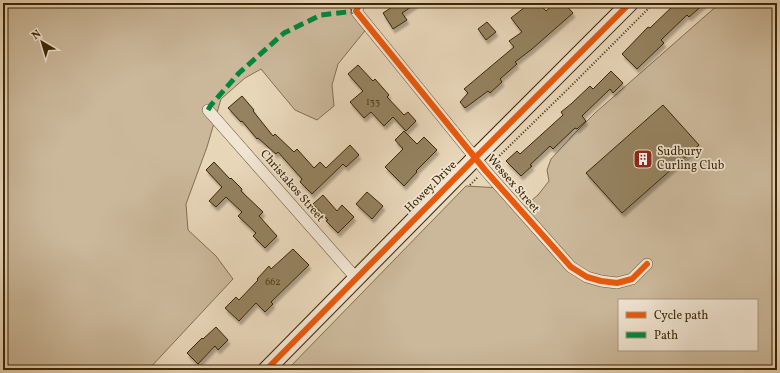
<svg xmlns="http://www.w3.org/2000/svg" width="780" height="373" viewBox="0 0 780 373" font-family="Vollkorn,serif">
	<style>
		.green { fill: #cbb89a; stroke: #846f4e; fill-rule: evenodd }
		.building { fill: #958261; stroke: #3c2602; filter: url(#shadow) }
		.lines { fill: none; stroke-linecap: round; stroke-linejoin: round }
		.minor-casing { stroke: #675230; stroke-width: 12 }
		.secondary-casing { stroke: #3c2602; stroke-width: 18 }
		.path { stroke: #3c2602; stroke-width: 2; stroke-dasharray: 1 2; stroke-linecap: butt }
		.minor { stroke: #f0e4d2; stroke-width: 11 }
		.secondary { stroke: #f0e4d2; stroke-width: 16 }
		.quiet { stroke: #00873e; stroke-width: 5; stroke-dasharray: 10 5; stroke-linecap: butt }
		.cycleway-casing { stroke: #f0e4d2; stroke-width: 8 }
		.cycleway { stroke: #e8590c; stroke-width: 6 }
		.labels { text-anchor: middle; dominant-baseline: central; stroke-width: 3.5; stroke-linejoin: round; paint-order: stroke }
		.number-label { font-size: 10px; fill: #523d1a }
		.poi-label { font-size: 12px; fill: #3c2602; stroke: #f0e4d2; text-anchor: start }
		.street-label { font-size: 12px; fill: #3c2602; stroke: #f0e4d2 }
	</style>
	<defs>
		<filter id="shadow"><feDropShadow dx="2" dy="4" stdDeviation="1" flood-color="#0004"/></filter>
	</defs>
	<rect width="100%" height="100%" fill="#e8d6b9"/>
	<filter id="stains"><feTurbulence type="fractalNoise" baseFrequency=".005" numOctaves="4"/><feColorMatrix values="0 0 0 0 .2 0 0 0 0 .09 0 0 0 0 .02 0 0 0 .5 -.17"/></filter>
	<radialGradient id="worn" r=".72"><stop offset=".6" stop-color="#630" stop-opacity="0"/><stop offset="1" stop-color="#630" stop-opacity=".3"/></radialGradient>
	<path class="green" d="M3,3H359L368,27L338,64L332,85L334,106L317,120L295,110L275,86L261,69L245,78L221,99L207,147L186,204L188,230L216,256L233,279L148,370H3Z
		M720,3H777V370H287L466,186L501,188L520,210L538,195L549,181L547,170L551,159L573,135L595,113ZM619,300H757V350H619Z"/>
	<path class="building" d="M398,3H417L402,13L407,20L393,29L383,13Z
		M530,3H539L546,11L555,3H564L573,13L532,49L515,62L517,64L500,79L502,82L490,93L488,91L465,108L460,102L468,93L464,89L514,47L509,41L522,32L511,18Z
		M676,3H705L689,17L687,15L661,40L664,43L637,69L622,54L648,27L650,28Z
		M487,22L496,32L486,40L478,29Z
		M358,65L373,81L375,79L389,95L387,97L404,115L408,112L416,121L406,131L393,117L384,126L371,112L364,118L350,102L363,91L348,74Z
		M611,71L623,83L613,93L610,89L582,116L586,121L577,129L575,128L553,149L550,146L530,165L532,166L521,176L506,161L517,151L520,154L563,115L561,112L571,104L590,86L593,89Z
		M242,96L254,110L253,111L273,136L275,134L294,152L297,149L314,168L320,162L326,168L350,145L359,155L346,167L343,164L312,194L300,182L302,179L278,152L276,154L258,138L257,139L242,121L241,122L228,108Z
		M663,105L699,145L622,213L586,173Z
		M404,131L417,144L424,137L437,150L416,171L417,172L404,186L385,167L403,149L395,140Z
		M214,162L230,179L231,178L242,189L241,191L263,212L259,216L277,236L265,248L253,236L256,233L238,216L242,212L226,197L216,207L209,201L222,187L206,170Z
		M367,192L383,206L372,219L356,204Z
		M323,195L337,211L342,205L354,217L338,233L326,221L328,220L313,204Z
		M293,249L309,265L271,302L273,304L265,312L256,303L239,321L225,308L236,297L239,300L258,280L257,279L269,266L271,269Z
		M216,327L228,340L218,350L215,346L198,364L187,353L202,338L203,339Z"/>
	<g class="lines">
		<defs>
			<path id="minor" d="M360,3L356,11L485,170L571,267L587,277L601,281L617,283L632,279L647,264
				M208,110L356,278"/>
			<path id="secondary" d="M266,370L476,157L630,3"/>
		</defs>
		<use href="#minor" class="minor-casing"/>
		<use href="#secondary" class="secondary-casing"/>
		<path class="path" d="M493,162L571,86L654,3
			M470,185L478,177"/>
		<use href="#minor" class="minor"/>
		<use href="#secondary" class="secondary"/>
		<path class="quiet" d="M208,110L211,105L239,73L284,33L321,15L356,11
			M3,366L20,370"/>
		<defs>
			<path id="cycleway" d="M360,3L356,11L485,170L571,267L587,277L601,281L617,283L632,279L647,264
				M266,370L476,157L630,3"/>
		</defs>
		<use href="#cycleway" class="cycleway-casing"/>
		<use href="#cycleway" class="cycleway"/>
	</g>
	<defs>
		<symbol id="building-square" viewBox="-11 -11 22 22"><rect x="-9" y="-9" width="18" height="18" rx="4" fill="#8f2418" stroke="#f0e4d2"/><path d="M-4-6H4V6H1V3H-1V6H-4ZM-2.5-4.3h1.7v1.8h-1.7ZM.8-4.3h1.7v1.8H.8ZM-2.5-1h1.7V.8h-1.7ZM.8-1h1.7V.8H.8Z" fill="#fff"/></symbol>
	</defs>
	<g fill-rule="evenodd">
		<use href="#building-square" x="632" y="148" width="22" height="22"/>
	</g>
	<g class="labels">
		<g class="number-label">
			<text x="373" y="102">133</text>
			<text x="273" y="282">662</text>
		</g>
		<g class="poi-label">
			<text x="657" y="152">Sudbury<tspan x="657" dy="14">Curling Club</tspan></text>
		</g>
		<g class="street-label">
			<text transform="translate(513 184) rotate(49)">Wessex Street</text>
			<text transform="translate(292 186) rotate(49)">Christakos Street</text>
			<text transform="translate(431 187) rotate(-45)">Howey Drive</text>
		</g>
	</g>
	<rect width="780" height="373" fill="none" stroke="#e8d6b9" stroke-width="16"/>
	<rect x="4" y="4" width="772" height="365" fill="none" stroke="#3c2602" stroke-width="2"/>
	<rect x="8" y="8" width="764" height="357" fill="none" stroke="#3c2602"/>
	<rect x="618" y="299" width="140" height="52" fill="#f0e4d2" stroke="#a8987f"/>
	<rect x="626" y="312" width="20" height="6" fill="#e8590c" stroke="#a8987f"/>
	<text x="654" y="319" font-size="12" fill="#3c2602">Cycle path</text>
	<rect x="626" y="332" width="20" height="6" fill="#00873e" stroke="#a8987f"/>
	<text x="654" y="339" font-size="12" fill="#3c2602">Path</text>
	<g transform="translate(42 42) rotate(322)" stroke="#f0e4d2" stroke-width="3" paint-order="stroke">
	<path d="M0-3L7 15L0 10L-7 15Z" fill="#3c2602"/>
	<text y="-6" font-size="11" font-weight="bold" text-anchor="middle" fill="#3c2602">N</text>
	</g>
	<rect width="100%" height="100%" filter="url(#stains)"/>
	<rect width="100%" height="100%" fill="url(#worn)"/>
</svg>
